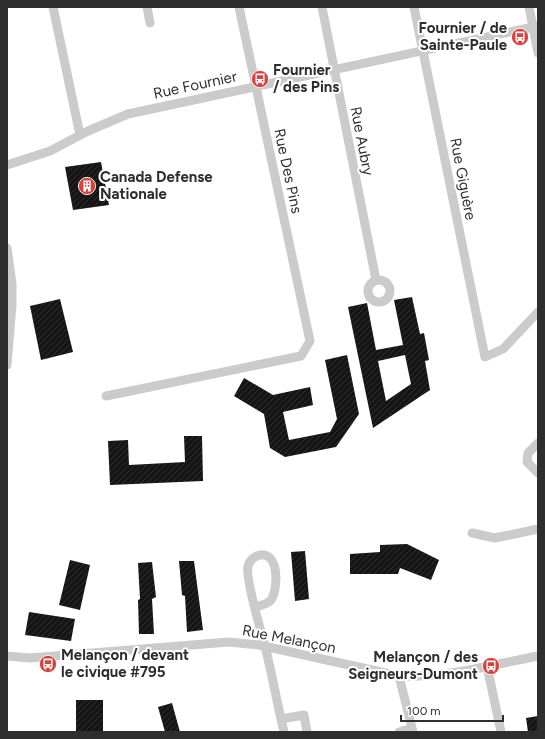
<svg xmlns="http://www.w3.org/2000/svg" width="545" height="739" viewBox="0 0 545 739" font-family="Figtree,sans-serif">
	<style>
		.building { fill: url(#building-hatch); fill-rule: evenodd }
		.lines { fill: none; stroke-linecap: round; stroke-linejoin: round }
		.minor { stroke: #cbcbcb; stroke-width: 9 }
		.labels { text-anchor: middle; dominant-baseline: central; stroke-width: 4; stroke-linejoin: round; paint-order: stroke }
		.poi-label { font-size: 15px; font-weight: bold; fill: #2e2e2e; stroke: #fff; text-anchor: start }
		.street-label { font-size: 15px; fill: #2e2e2e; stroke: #fff }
	</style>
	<defs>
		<pattern id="building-hatch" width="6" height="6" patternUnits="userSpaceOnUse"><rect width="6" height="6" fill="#151515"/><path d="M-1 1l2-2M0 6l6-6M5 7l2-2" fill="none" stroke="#2f2f2f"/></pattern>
	</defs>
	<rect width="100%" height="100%" fill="#fff"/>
	<path class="building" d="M101,162L109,205L73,210L65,167Z
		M412,297L420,334L424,333L429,360L425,361L430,390L373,428L348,307L367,303L376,350L403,345L394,300ZM405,355L411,384L386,401L378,361Z
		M60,299L73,352L41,360L30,306Z
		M347,355L359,414L336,447L285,457L270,448L264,414L234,396L244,378L273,395L310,387L313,405L283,412L289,440L330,432L337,419L325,360Z
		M184,436H202L203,481L110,485L108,441L128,440L129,465L185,462Z
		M407,544L439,560L431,580L400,568L398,574H350V554L380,552V545Z
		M305,551L309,599L295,601L291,552Z
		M70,560L90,565L80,610L59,605Z
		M179,561H194L203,630L187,632L185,596L182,595Z
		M152,562L156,597L152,599L154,634H139L138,600L140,599L138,563Z
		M29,612L75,619L71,641L25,635Z
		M76,700H103V732H76Z
		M172,703L180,732H165L158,707Z
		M538,716V732H528L526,718Z"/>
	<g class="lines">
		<path class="minor" d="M53,7L80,135
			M147,7L150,23
			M322,7L376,280
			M414,7L485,357L503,349L538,312
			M529,7L538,53
			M7,165L50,151L88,131L128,114L538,26
			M7,248L12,284V305L7,365
			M368 291a11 11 0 1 1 22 0a11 11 0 1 1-22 0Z
			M106,396L301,356L310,341L239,7
			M538,443L528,453L527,462L538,473
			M472,533L495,538L538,529
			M255,607C260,605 267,605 271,600C278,590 279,557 264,555C257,554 250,559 248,566C245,579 261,631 265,646C272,674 277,703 284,732
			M7,656L30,658L229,642L259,645L399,676C446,678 492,665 538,656
			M487,666L501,732
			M399,676L413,732
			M281,719L304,715L307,732
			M399,732L412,728"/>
	</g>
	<defs>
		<symbol id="bus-disc" viewBox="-11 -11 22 22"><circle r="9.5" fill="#d6423e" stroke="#fff"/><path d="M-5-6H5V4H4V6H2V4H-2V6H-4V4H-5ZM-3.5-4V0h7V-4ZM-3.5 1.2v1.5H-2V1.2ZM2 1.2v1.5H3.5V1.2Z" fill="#fff"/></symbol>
		<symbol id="building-disc" viewBox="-11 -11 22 22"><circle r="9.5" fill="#d6423e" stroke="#fff"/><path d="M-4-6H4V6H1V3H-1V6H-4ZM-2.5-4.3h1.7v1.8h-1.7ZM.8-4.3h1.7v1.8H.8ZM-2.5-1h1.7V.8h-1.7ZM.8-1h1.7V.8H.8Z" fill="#fff"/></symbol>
	</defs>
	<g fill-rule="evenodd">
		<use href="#bus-disc" x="510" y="27" width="20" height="20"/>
		<use href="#bus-disc" x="250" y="69" width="20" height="20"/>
		<use href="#building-disc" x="77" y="176" width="20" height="20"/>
		<use href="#bus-disc" x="38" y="654" width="20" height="20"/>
		<use href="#bus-disc" x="481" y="656" width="20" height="20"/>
	</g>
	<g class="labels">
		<g class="poi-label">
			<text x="507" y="28" text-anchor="end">Fournier / de<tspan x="507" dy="17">Sainte-Paule</tspan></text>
			<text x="273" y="70">Fournier<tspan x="273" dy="17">/ des Pins</tspan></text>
			<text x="100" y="177">Canada Defense<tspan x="100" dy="17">Nationale</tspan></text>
			<text x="61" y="655">Melançon / devant<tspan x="61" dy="17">le civique #795</tspan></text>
			<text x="478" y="657" text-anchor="end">Melançon / des<tspan x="478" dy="17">Seigneurs-Dumont</tspan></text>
		</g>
		<g class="street-label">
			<text transform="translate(195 85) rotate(-12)">Rue Fournier</text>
			<text transform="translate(362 141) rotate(79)">Rue Aubry</text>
			<text transform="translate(288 171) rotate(78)">Rue Des Pins</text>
			<text transform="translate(463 179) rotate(79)">Rue Giguère</text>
			<text transform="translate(289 639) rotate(11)">Rue Melançon</text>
		</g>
	</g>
	<rect width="545" height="739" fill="none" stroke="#2e2e2e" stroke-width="16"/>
	<path d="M401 715v6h102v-6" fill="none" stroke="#2e2e2e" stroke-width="2"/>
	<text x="407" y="715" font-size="12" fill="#2e2e2e" stroke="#ffffff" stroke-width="3" paint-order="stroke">100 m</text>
</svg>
